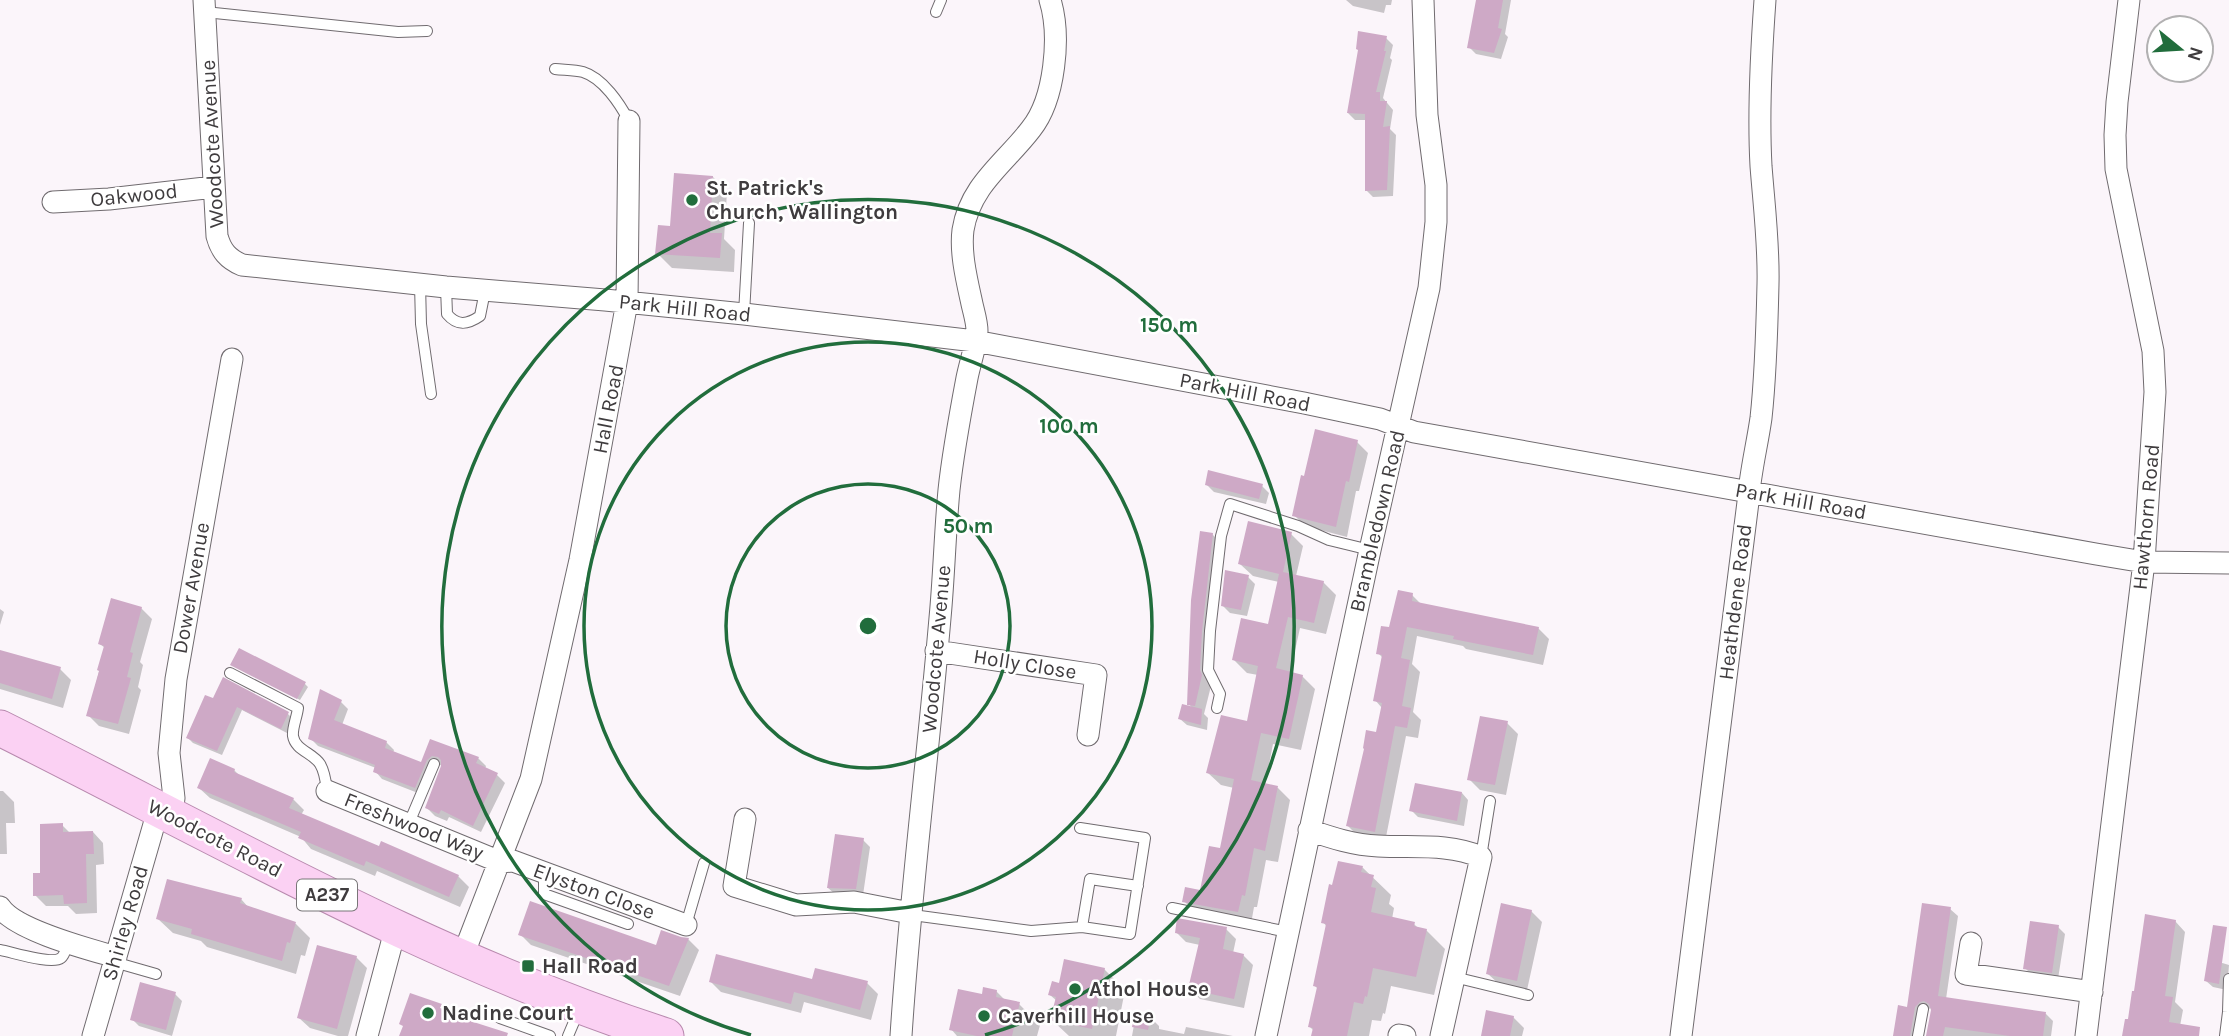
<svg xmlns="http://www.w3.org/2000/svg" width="2229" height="1036" viewBox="0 0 2229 1036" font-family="Karla,sans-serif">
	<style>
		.shadow { fill: #0003 }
		.building { fill: #cea9c6 }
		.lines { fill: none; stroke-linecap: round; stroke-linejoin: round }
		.service-casing { stroke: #706b6f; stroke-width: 12 }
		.minor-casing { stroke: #706b6f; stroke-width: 23 }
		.primary-casing { stroke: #b889ae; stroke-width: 37 }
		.service { stroke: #fff; stroke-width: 10 }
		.minor { stroke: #fff; stroke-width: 21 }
		.primary { stroke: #fbd1f3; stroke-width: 35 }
		.ring { fill: none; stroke: #216d3c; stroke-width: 3.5 }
		.poi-dot { fill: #216d3c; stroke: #fff; stroke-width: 2.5 }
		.labels { text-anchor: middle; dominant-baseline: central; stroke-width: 5; stroke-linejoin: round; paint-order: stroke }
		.shield { fill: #fff; stroke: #797678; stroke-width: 2 }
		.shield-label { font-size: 19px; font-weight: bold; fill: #3f3c3e }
		.street-label { font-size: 21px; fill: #3f3c3e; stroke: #fff }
		.poi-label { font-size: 21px; font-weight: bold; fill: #3f3c3e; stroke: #fff; text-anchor: start }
		.centre { fill: #216d3c; stroke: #fff; stroke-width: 3.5 }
		.ring-label { font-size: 21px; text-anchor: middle; font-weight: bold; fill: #216d3c; stroke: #fff; stroke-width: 5; stroke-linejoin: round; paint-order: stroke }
	</style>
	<rect width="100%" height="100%" fill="#fbf5fa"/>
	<path class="shadow" d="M1346,0H1392L1391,5H1386L1384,13L1353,6Z
		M1478,0H1511L1505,34L1508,37L1501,59L1476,54L1469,47Z
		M1386,38L1393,45L1390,58L1392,60L1383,98L1393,110L1390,129L1396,135L1393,196L1373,197L1366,190V120H1355L1348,113Z
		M713,177L727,192L724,239L735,250L734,272L672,268L657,253L672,228Z
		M1357,442L1368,453L1359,491H1356L1347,537L1305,526L1294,515Z
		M1207,485L1262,486L1269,493L1266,504L1214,492Z
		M1212,534L1222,544L1211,641V686L1204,714L1208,718L1207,730L1187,725L1180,719L1193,709L1189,704Z
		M1291,534L1303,546L1296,576L1323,582L1336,595L1326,634L1300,628L1290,673L1302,676L1315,689L1301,750L1273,744L1265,785L1278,788L1290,800L1278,862L1266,860L1257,907H1254L1251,924L1197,914L1184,901L1202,892L1221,850L1234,788L1221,785L1208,773L1248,724L1258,675L1247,673L1234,660L1269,626L1279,582L1253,576L1240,564Z
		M1248,577L1255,584L1247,616L1230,613L1223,606Z
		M1412,595L1422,605L1538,628L1549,639L1543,665L1466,649L1463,646L1417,636L1412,664L1420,672L1413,712L1421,720L1418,738L1406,736L1385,842L1359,837L1348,826L1377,734L1382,708L1375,700L1383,658L1378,653Z
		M141,608L152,619L140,662L143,665L138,687L141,690L129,734L99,726L88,715L105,648L100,644Z
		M0,609L4,612L0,625Z
		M0,652L60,669L71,680L63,708L0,689Z
		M232,665L305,684L308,687L300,700Z
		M206,697L288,714L293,719L287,733L242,710L222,755L193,743L188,738Z
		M341,702L348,709L342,725L386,742L394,750L393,753L422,764L431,741L478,758L486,766L485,769L497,775L505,783L481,832L449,817L447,821L435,816L427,808L443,764L434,768L423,795L382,779L375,771L376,768L318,746L310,738Z
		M1507,723L1518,734L1506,795L1480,790L1469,779Z
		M234,770L241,777L293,799L304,810L301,815L380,848L458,876L469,887L460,907L377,871L375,876L311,849L301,837L210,798L199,788Z
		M0,791H3L14,802L15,823H6L7,854H0Z
		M1462,793L1468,800L1464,826L1418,817L1411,810Z
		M62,825L70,833L93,832L103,843L104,864L96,865L97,913L76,914L68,906H46L35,895Z
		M863,840L870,847L863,895L835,894L828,888Z
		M1362,867L1391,895L1389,904L1394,908L1392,919L1414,924L1419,929L1426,930L1445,949L1434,995L1391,986L1385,1014L1383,1013L1381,1021L1372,1020L1369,1036H1313L1314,1031L1310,1027L1318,989L1314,985L1327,927L1323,922Z
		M241,899L249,908L296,924L310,938L305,956L301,955L296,974L207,947L201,941L173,933L158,919Z
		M1950,909L1958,916L1946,999L2046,1014L2053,1021L2051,1036H1928L1932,1008L1928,1009L1919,1036H1895Z
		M1531,911L1542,922L1527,990L1499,984L1488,974Z
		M2175,921L2185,932L2175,1002L2183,1010L2180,1026L2191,1027L2199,1036H2124Z
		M2058,927L2065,934L2058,979L2032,975L2025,968Z
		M1226,929L1236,939L1233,953L1243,955L1253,965L1244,1008L1200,999L1190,989L1200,945L1186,942L1176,932Z
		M520,934L657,948L688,939L699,950L680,996L531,945Z
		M356,957L367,968L348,1036H338L310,1028L299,1018Z
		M2209,959L2229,965L2227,990L2213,987L2206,981Z
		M1104,969L1125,990L1116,1036H1069L1052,1020L1057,1001L1050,995L1061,985Z
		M813,981L867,983L878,994L871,1020L804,1002L801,1013L721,992L711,982Z
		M996,991L1006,1001L1019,1004L1040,1025L1037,1036H957L951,1029L983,996Z
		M175,994L182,1001L172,1036L139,1026L132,1019Z
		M1136,1014L1150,1017L1159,1026V1029L1184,1034L1186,1027L1233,1036H1132Z
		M1513,1017L1524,1028L1522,1036H1483Z"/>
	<path class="building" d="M1476,0H1503L1498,28L1502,29L1494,53L1467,48Z
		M1358,31L1387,36L1384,51H1386L1376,92H1380V101H1387L1383,127L1390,126L1387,190L1365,191V114L1347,113L1358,50L1356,49Z
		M674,173L713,176L710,233H722L720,258L655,254L658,225L670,226Z
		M1315,429L1358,440L1349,482L1346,481L1336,527L1292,516L1301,475L1304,476Z
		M1208,470L1263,484L1259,499L1205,485Z
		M1248,521L1292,532L1283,572L1324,581L1314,623L1288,617L1276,668L1303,675L1289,739L1261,733L1251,780L1278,786L1265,851L1254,848L1245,896L1242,895L1238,912L1182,902L1185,887L1200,890L1209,846L1220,848L1234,779L1206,773L1221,715L1247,721L1258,666L1232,660L1241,618L1268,624L1279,574L1238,564Z
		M1200,531L1213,533L1202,631L1200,670L1202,675L1195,706L1187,705L1191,600Z
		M1225,570L1249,575L1241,610L1221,606Z
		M1398,590L1413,593L1412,601L1539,627L1533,655L1453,639L1454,636L1407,627L1401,658L1410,660L1402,706L1411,708L1407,728L1395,726L1375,832L1346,826L1364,749L1363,748L1366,730L1376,732L1382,703L1373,701L1382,655L1376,654L1381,626L1389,627Z
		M111,598L142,607L130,652L133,653L127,677L131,678L118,724L86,716L99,671L97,670L104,646L98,644Z
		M239,648L306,682L297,699L230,665Z
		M0,650L61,667L52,699L0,683Z
		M223,677L289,712L281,729L237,707L217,751L186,738L205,695L213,698Z
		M320,689L342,700L334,720L387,741L385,748L421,762L430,739L479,757L476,763L498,773L473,826L441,810L439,814L425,808L441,766V760L438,757L432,756L427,760L415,788L373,772L375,765L308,739Z
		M1182,704L1202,709L1201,725L1178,719Z
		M1480,716L1508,721L1495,785L1467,780Z
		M210,758L235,769L234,772L294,798L289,808L379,846L381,841L459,875L449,897L366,861L364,866L298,838L301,832L197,788Z
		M1415,783L1462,792L1457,821L1409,811Z
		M63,823V832L93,831L94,854H86L87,903L64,904L63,895L33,896V873H40V824Z
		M835,834L864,838L856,889L827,888Z
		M1338,861L1363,866L1361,872L1374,875L1371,887L1376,888L1371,912L1415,922L1414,926L1427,929L1416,977L1373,968L1367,997L1365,996L1363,1004L1354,1002L1347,1036H1311L1313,1028L1308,1027L1317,987L1313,986L1326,924L1321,923L1329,884L1332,885Z
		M167,879L242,898L240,903L296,922L290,943L287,942L282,961L191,934L192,929L156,919Z
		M530,901L656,945L661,930L681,937L689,938L669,986L518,935Z
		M1501,903L1532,910L1517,981L1486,974Z
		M1922,903L1951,907L1938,996L2046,1012L2043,1036H2010L1945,1027L1943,1036H1926L1931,1010L1929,1004L1924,1001L1920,1002L1915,1007L1910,1036H1893L1898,1005L1907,1007Z
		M2145,914L2176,920L2165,996L2173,997L2169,1022L2200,1027L2199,1036H2122L2125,1019H2128L2132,991H2134Z
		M1177,918L1227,927L1223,949L1244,954L1234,999L1188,989L1200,938L1175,933Z
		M2030,921L2059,925L2052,973L2023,969Z
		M2213,925L2227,927L2219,984L2204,981Z
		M317,945L357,956L337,1029L297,1018Z
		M716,954L812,979L815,968L868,981L860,1010L794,992L791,1004L709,982Z
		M1064,959L1105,968L1092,1029L1050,1020L1056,997L1048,995L1052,981L1059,983Z
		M140,982L176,992L166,1030L130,1020Z
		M983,987L997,990L996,997L1020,1002L1012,1036H977L949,1030L958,989L982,994Z
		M410,993L442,1004L440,1008L465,1017L464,1019L508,1033L507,1036H399L403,1026L399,1024Z
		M1486,1010L1514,1016L1510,1036H1481Z
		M1135,1012L1151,1015L1148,1030L1132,1027Z"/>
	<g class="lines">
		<defs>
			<path id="service" d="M205,12L398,32L427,31
				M936,12L941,0
				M555,69C564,70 575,70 583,72C603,78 620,104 629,121
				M420,284L421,324L431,394
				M446,287L447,314C457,326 467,325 480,316L485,291
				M744,314L749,223
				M230,673L298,708C297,717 292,728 293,736C295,750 313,753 320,764C325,772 326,782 327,791
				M1217,708L1220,694L1208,670L1210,631L1221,536L1230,504L1298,526L1329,540L1370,550
				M409,823L434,764
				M1481,857L1490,801
				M544,874V894L628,924
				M1172,908L1288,932
				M910,913L920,916L1031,931L1082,927L1130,934L1145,838L1080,828
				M686,925L704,863
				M1082,927L1090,879L1138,886
				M0,950C12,952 52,965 61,958C65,955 66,948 68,943
				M114,962L156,974
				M1454,977L1528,995
				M500,1018L550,1036
				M568,1036L579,1010
				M1918,1036L1923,1009
				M2225,1036L2228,1012L2229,979"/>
			<path id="minor" d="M204,0L217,236C221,251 228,259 242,265L446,287L605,300L744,314L975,341L1304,403L1380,419L1414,432L2096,554L2144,562L2229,563
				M53,202L109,199L214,187
				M936,651L1096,675L1088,735
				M327,791L500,862L513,861L686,925
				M745,819L734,886L796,905L854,902L910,913
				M1309,830C1332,838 1354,845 1378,846C1414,848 1448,843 1481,857L1441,1036
				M0,907C15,930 88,949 116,957
				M1971,943L1966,974L2092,992
				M462,958L531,779L580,560L627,302L629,121
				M1399,1035L1405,1036
				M93,1036L155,821L160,810L173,805L174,798L169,753L176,679L232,359
				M367,1036L396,927
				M901,1036C910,896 928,758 940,618C944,576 945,532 949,490C953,452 960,415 967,378C970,363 976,346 977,331C977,322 974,313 972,304C967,281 960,253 963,230C970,185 1006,162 1031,129C1055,99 1061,36 1050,0
				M1266,1036L1370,550L1429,288L1436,222V185L1427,115L1423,0
				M1681,1036L1748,502C1750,473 1757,446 1761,418C1766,373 1767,328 1768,284C1769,244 1764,205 1761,166C1758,111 1761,55 1765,0
				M2086,1036L2144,562L2155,392L2153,351L2116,169L2115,135L2117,102L2129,0"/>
			<path id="primary" d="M0,728C220,838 431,960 666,1036"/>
		</defs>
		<use href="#service" class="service-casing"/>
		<use href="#minor" class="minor-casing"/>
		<use href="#primary" class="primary-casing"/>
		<use href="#service" class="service"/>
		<use href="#minor" class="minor"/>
		<use href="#primary" class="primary"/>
	</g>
	<g class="ring">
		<circle cx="868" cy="626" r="142"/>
		<circle cx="868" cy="626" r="284"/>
		<path d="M751 1035A426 426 0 1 1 985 1035"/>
	</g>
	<g class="poi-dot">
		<circle cx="692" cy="200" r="7"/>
		<rect x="521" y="959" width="14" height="14" rx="3.5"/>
		<circle cx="1075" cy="989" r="7"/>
		<circle cx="428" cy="1013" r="7"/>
		<circle cx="984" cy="1016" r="7"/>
	</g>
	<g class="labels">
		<rect class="shield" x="297" y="879.5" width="60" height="31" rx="5"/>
		<g class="shield-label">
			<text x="327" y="895">A237</text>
		</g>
		<g class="street-label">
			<text transform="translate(212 144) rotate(-93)">Woodcote Avenue</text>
			<text transform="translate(134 195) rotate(-6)">Oakwood</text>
			<text transform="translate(685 308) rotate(6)">Park Hill Road</text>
			<text transform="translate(1245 392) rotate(11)">Park Hill Road</text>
			<text transform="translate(608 409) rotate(-79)">Hall Road</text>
			<text transform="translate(1801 501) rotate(10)">Park Hill Road</text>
			<text transform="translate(2146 517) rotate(-85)">Hawthorn Road</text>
			<text transform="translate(1377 521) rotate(-77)">Brambledown Road</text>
			<text transform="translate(191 588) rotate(-80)">Dower Avenue</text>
			<text transform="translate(1735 602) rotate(-83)">Heathdene Road</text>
			<text transform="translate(936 649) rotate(-85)">Woodcote Avenue</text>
			<text transform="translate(1025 664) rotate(9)">Holly Close</text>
			<text transform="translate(414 826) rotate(22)">Freshwood Way</text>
			<text transform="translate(215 838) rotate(27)">Woodcote Road</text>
			<text transform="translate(594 891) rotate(20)">Elyston Close</text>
			<text transform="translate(125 923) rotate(-74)">Shirley Road</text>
		</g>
		<g class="poi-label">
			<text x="706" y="188">St. Patrick's<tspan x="706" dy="24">Church, Wallington</tspan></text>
			<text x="542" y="966">Hall Road</text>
			<text x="1089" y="989">Athol House</text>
			<text x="442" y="1013">Nadine Court</text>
			<text x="998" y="1016">Caverhill House</text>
		</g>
	</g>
	<circle cx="868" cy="626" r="10" class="centre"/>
	<g class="ring-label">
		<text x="1169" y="332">150 m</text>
		<text x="1069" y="433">100 m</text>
		<text x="968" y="533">50 m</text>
	</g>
	<g transform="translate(2180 49) rotate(108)"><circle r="33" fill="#ffffff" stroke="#b2b1b2" stroke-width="2"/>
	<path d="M0-5L12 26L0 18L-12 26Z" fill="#216d3c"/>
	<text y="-10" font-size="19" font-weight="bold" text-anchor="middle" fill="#3f3c3e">N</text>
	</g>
</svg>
